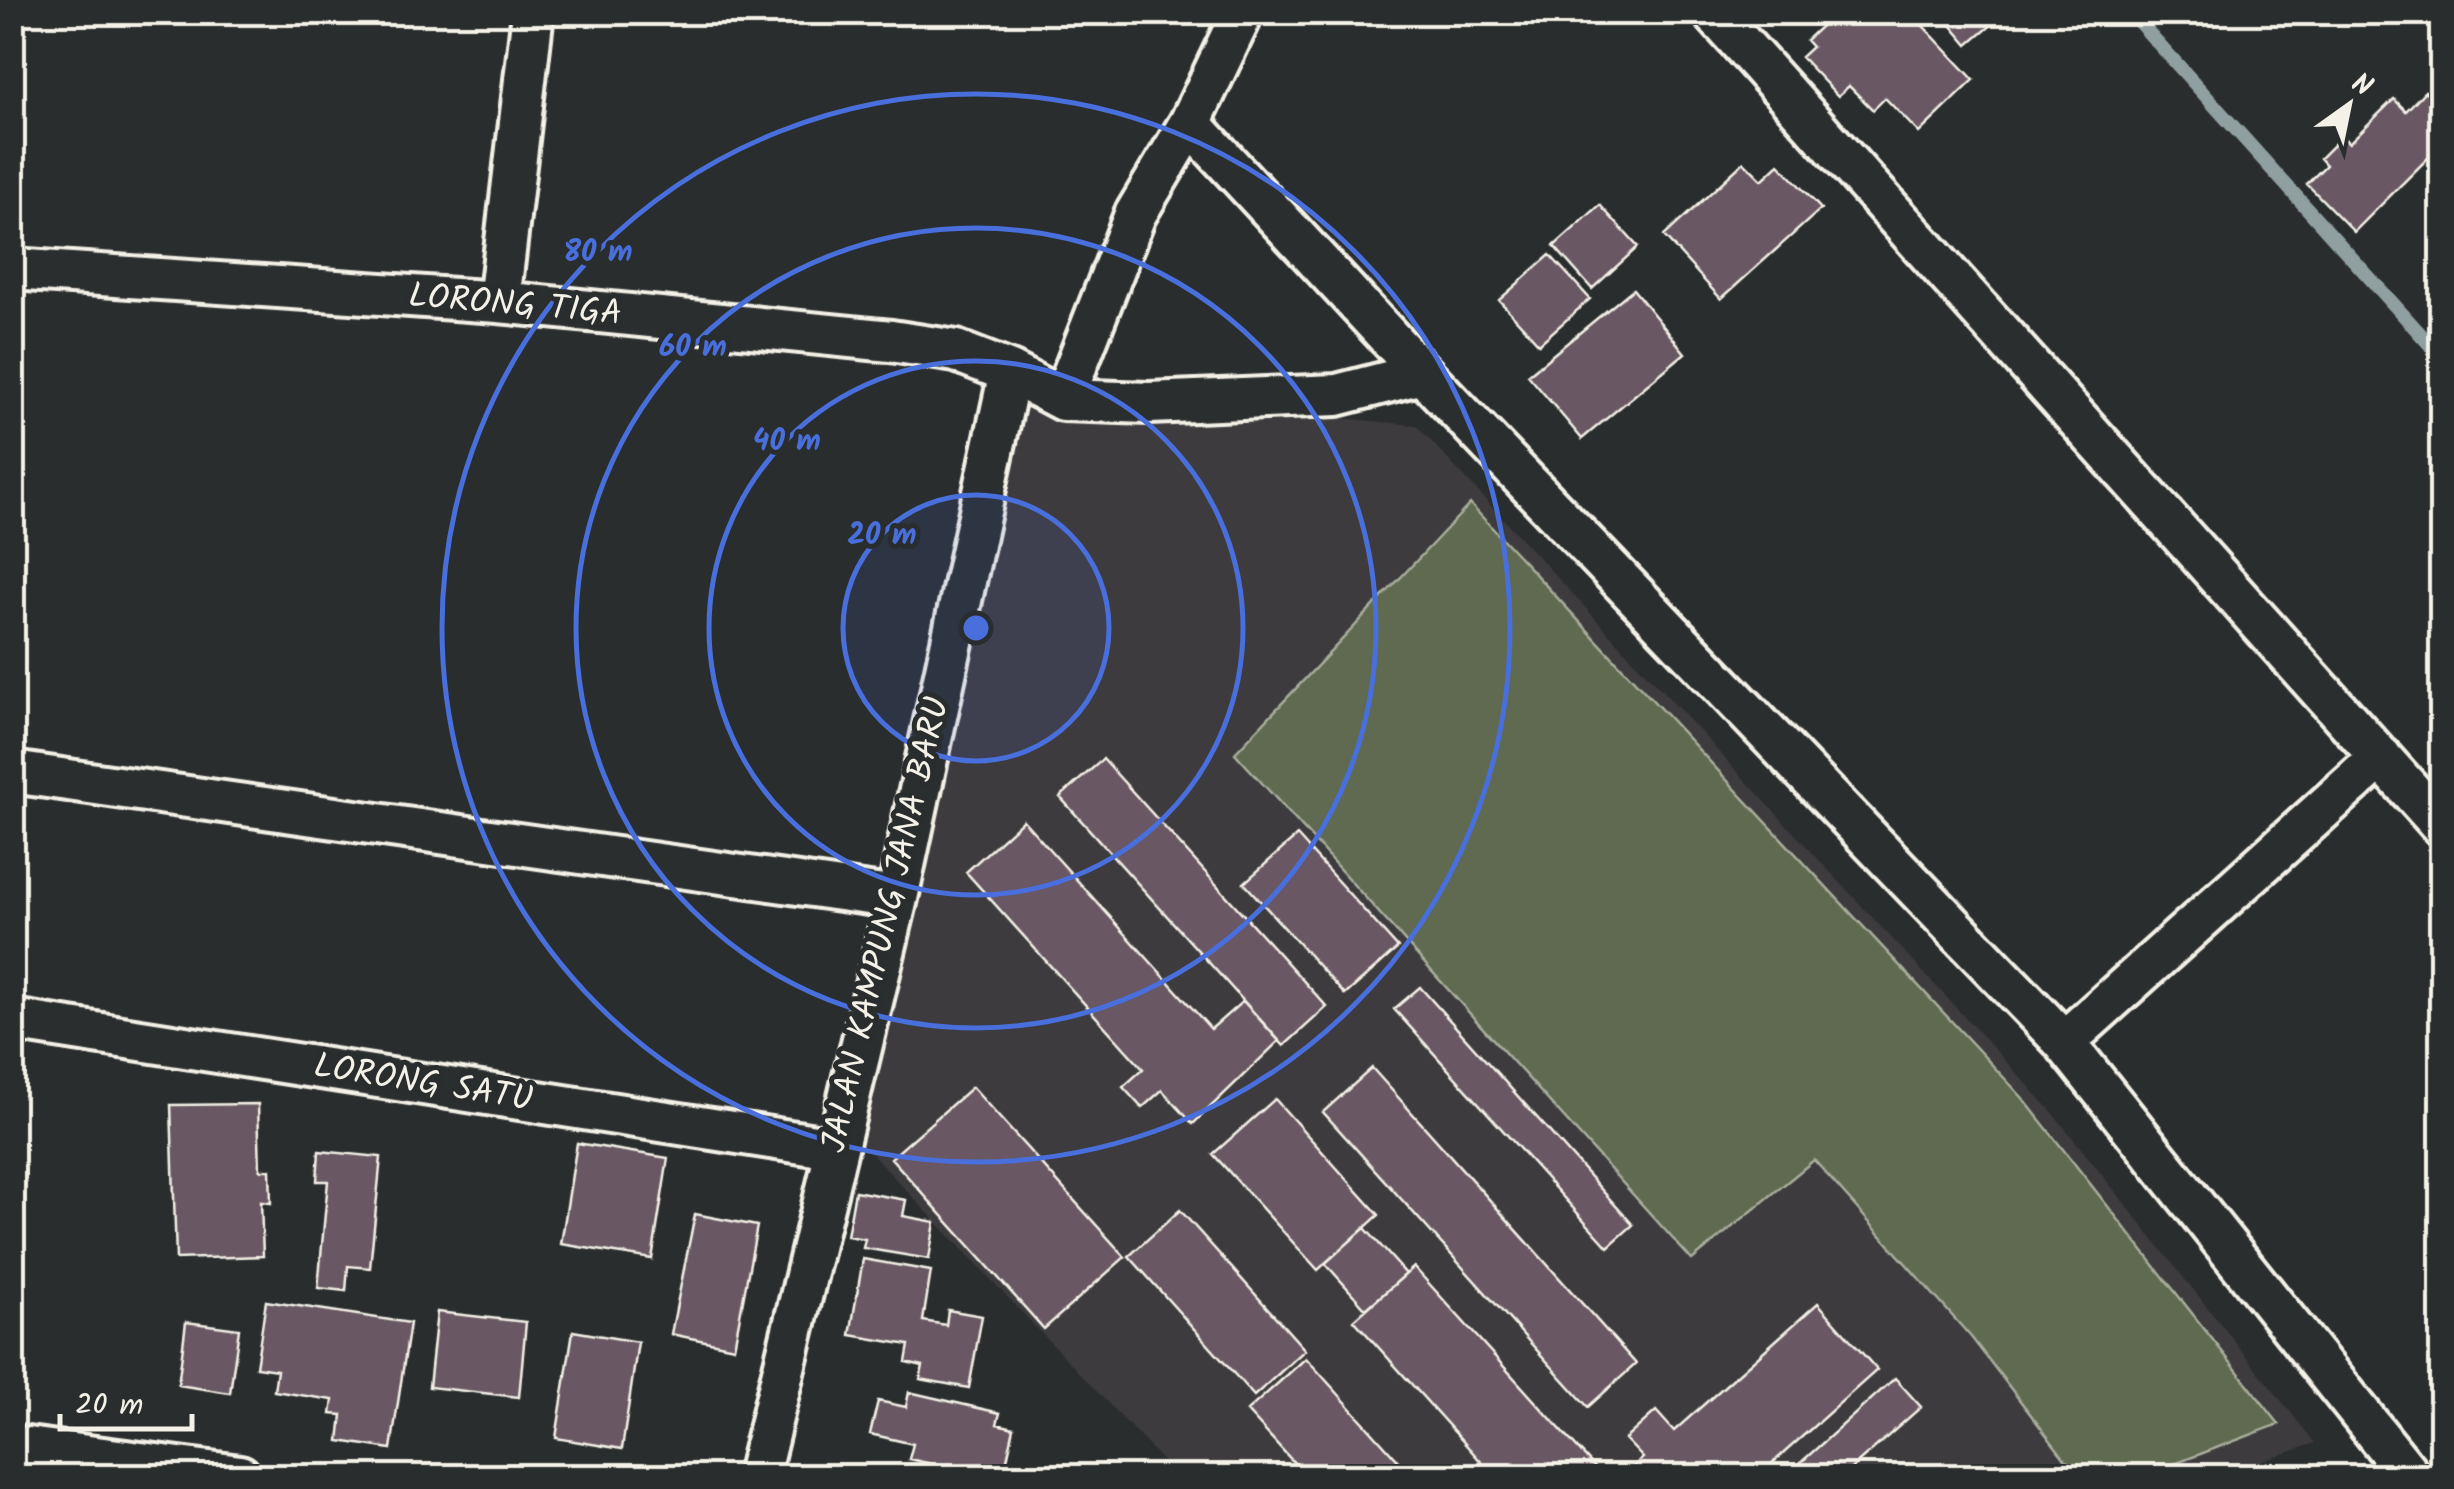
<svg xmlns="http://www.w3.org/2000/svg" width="2454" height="1489" viewBox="0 0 2454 1489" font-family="Kalam,sans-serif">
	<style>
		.built { fill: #3d3a3e }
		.green { fill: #5e6a51; stroke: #a9ae9c; stroke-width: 2.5 }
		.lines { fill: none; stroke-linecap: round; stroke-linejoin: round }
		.stream { stroke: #90a0a1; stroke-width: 14 }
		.building { fill: #695964; stroke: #f4f1e8; stroke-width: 2.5 }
		.street-casing { stroke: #f4f1e8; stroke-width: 48 }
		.street { stroke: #2a2d2e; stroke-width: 40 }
		.ring { fill: none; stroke: #486fdb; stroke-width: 5 }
		.labels { text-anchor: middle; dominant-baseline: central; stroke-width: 10; stroke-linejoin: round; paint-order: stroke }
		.street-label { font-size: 35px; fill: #f4f1e8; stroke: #2a2d2e }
		.centre { fill: #486fdb; stroke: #2a2d2e; stroke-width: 5 }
		.ring-label { font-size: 30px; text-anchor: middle; font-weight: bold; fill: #486fdb; stroke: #2a2d2e; stroke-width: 10; stroke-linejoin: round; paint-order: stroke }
	</style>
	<rect width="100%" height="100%" fill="#2a2d2e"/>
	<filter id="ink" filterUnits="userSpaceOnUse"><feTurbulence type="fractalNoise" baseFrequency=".01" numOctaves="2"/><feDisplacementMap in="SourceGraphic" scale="20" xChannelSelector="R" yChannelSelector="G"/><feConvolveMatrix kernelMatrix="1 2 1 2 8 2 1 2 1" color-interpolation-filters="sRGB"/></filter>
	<g filter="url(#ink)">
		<path class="built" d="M1029,390L1416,425L2049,1108L2315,1443L2221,1476H1177L853,1134Z"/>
		<path class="green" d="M1470,504L2022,1097L2279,1424L2143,1476H2078L1971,1337L1814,1160L1692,1260L1235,753Z"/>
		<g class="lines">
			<path class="stream" d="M2130,12L2442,358"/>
		</g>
		<path class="building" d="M1836,12H1910L1974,80L1919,133L1885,98L1873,110L1849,86L1838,96L1801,57L1812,47L1806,40Z
			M1940,12H2007L1968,45Z
			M2425,91L2442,107V156L2433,153L2354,232L2307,184L2326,165L2320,158L2342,136L2349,143L2394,99L2406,111Z
			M1744,162L1762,180L1779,164L1821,209L1721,299L1664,236Z
			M1600,205L1638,247L1592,289L1554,246Z
			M1550,255L1590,299L1539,344L1499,300Z
			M1633,289L1685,353L1582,439L1528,375Z
			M1103,759L1327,1007L1284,1046L1060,797Z
			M1023,820L1211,1029L1243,1001L1279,1041L1193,1124L1162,1090L1142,1108L1123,1087L1143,1069L966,872Z
			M1297,836L1398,948L1345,995L1244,883Z
			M1420,987L1633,1225L1608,1247L1394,1009Z
			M1372,1068L1636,1364L1588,1407L1323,1112Z
			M972,1087L1125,1257L1044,1329L891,1158Z
			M1275,1099L1379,1215L1318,1270L1213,1154Z
			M258,1104L260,1170H270L271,1203L261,1202L263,1256L176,1259L171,1105Z
			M577,1143L668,1158L652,1259L561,1244Z
			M319,1151L381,1157L370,1268L348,1266L346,1291L318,1288L328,1181H317Z
			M855,1191L906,1200L903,1216L935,1222L929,1259L863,1248L865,1239L847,1236Z
			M1180,1210L1305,1350L1254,1396L1129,1256Z
			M695,1214L757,1226L734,1347L671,1334Z
			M1365,1228L1406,1274L1366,1309L1325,1263Z
			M863,1259L931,1271L923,1321L946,1325L948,1310L982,1316L969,1388L920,1379L923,1366L906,1362L909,1345L850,1335Z
			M1414,1267L1597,1470L1590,1476H1494L1354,1320Z
			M266,1301L410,1323L391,1449L339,1441L342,1415L331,1414L333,1400L274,1391L277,1370L256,1367Z
			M1818,1303L1877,1370L1758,1476H1623L1643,1458L1625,1439L1656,1411L1674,1431Z
			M437,1312L526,1322L519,1397L429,1387Z
			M186,1322L239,1329L230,1393L178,1385Z
			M573,1331L638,1342L622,1449L556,1438Z
			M1306,1358L1412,1476H1306L1247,1411Z
			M1895,1378L1921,1407L1843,1476H1808L1798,1465Z
			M909,1392L1000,1413L997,1424L1014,1428L1005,1469L988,1465L986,1476L909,1459L913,1444L870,1434L878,1401L906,1407Z"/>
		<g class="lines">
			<defs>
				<path id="street" d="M1713,12L2442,826
					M1190,123L1422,373L2064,1042L2410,1476
					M12,269L499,302L891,341L956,351L1010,372L1063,400L1149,403L1337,395L1422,373
					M499,302L533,12
					M1063,400L1135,215L1190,123L1243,12
					M12,772L897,898
					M12,1020L834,1148
					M2064,1042L2381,757
					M12,1446L240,1476
					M758,1476L897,898L1010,372"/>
			</defs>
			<use href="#street" class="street-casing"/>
			<use href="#street" class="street"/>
		</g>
	</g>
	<circle cx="976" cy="628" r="133" fill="#486fdb" fill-opacity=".12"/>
	<g class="ring">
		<circle cx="976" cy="628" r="133"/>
		<circle cx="976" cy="628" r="267"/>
		<circle cx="976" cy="628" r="400"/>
		<circle cx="976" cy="628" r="534"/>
	</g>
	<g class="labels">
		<g class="street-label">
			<text transform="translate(515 306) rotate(5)">LORONG TIGA</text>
			<text transform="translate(887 925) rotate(-77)">JALAN KAMPUNG JANA BARU</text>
			<text transform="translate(423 1084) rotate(9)">LORONG SATU</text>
		</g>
	</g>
	<circle cx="976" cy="628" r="15" class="centre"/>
	<g class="ring-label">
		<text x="598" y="261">80 m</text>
		<text x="693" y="356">60 m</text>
		<text x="787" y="450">40 m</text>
		<text x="882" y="544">20 m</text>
	</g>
	<rect width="2454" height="1489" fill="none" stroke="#2a2d2e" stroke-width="50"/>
	<rect x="25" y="25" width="2404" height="1439" fill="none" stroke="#f4f1e8" stroke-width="4" filter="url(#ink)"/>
	<g transform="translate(2349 105) rotate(33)" stroke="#2a2d2e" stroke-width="8" paint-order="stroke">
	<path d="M0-8L18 38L0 25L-18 38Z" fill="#f4f1e8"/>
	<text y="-15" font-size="28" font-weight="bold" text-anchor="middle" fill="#f4f1e8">N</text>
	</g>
	<path d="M60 1414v15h132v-15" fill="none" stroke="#f4f1e8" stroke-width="5"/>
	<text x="75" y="1414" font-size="30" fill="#f4f1e8" stroke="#2a2d2e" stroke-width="8" paint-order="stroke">20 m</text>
</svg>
